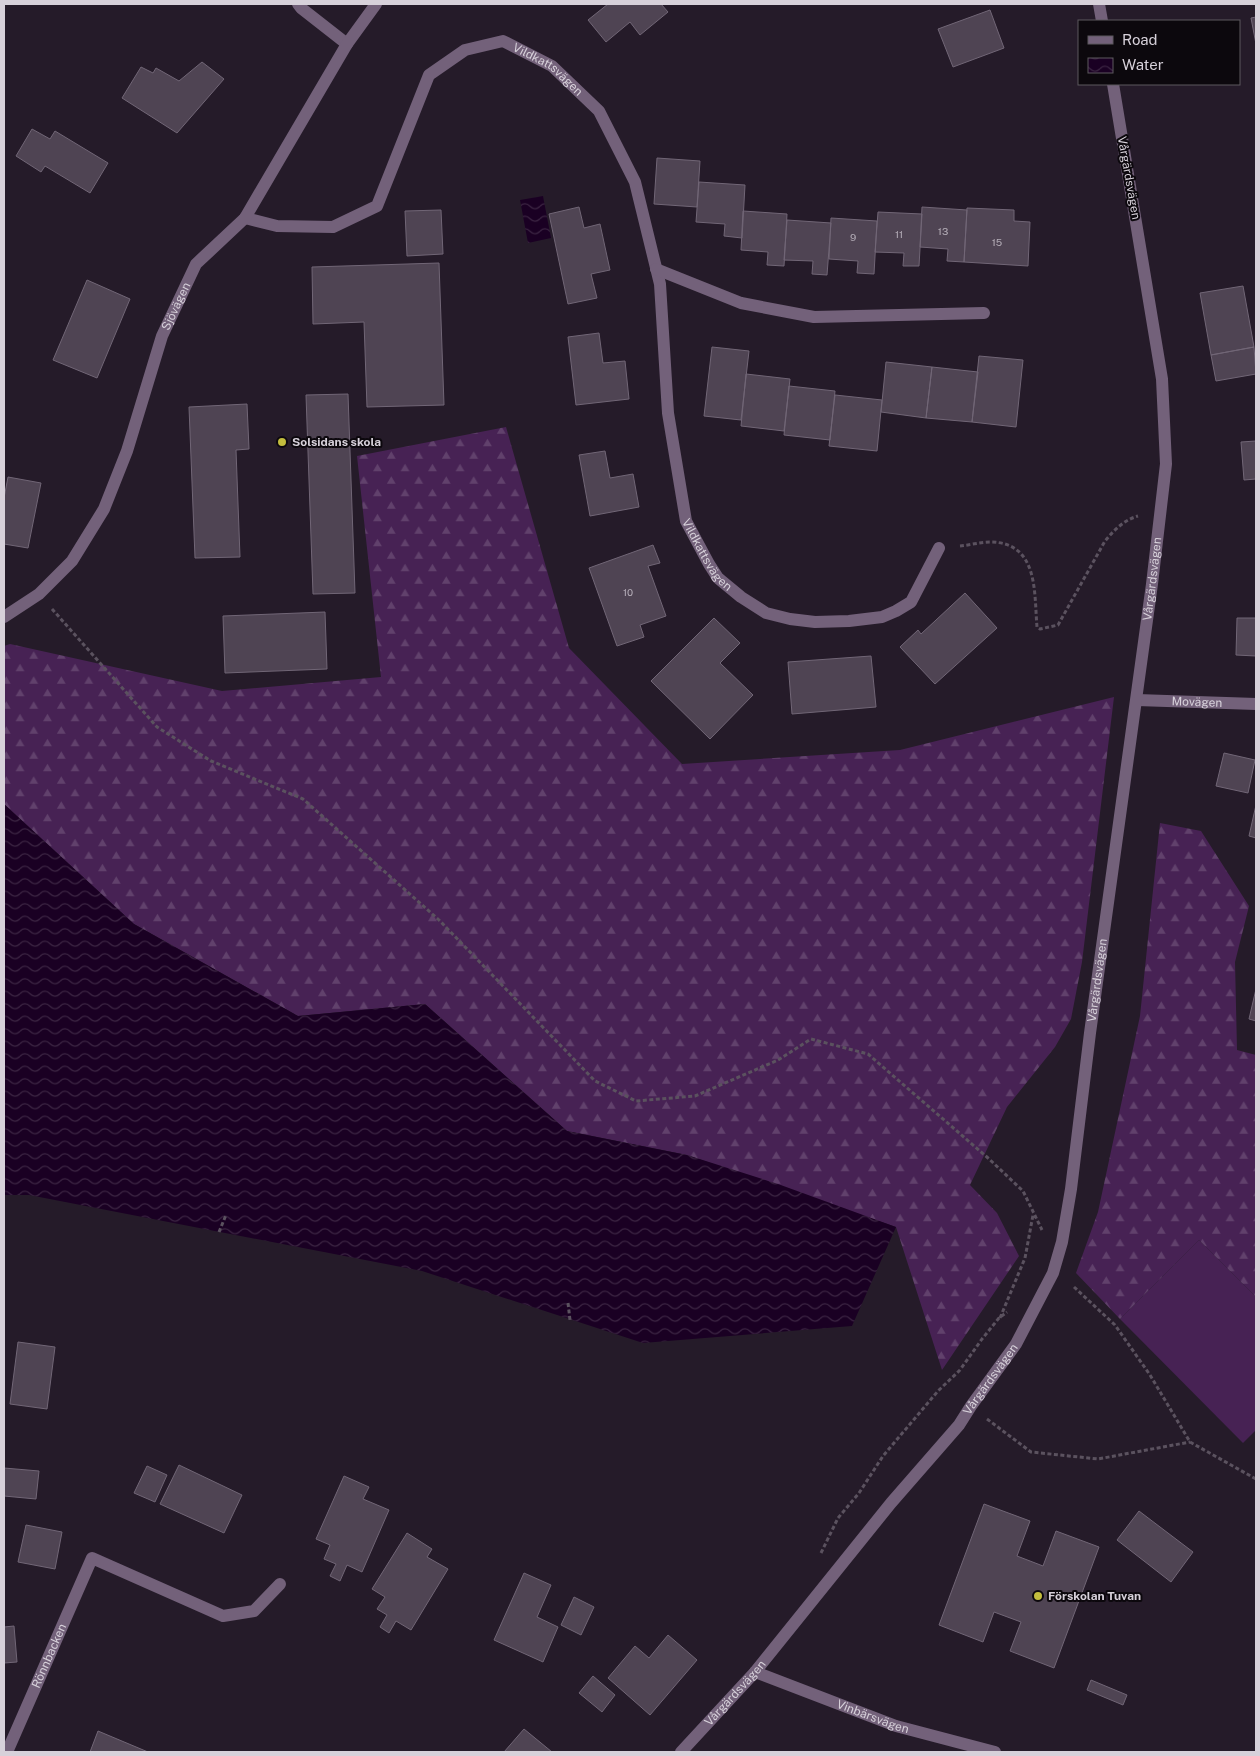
<svg xmlns="http://www.w3.org/2000/svg" width="1260" height="1756" viewBox="0 0 1260 1756" font-family="'Public Sans',sans-serif">
	<style>
		.grass { fill: #472254 }
		.forest { fill: url(#forest-firs) }
		.water { fill: url(#water-waves) }
		.building { fill: #4f4453; stroke: #716676 }
		.lines { fill: none; stroke-linecap: round; stroke-linejoin: round }
		.path { stroke: #5b525f; stroke-width: 3; stroke-dasharray: 4 2.5; stroke-linecap: butt }
		.minor { stroke: #73617a; stroke-width: 12 }
		.poi-dot { fill: #c3bd3e; stroke: #0c080d; stroke-width: 2 }
		.labels { text-anchor: middle; dominant-baseline: central; stroke-width: 4; stroke-linejoin: round; paint-order: stroke }
		.number-label { font-size: 10px; fill: #b5aeb8 }
		.street-label { font-size: 12px; fill: #d7d1da; stroke: #0c080d }
		.poi-label { font-size: 12px; font-weight: bold; fill: #d7d1da; stroke: #0c080d; text-anchor: start }
	</style>
	<defs>
		<pattern id="forest-firs" width="22" height="20" patternUnits="userSpaceOnUse" patternTransform="scale(1.25)"><rect width="22" height="20" fill="#472254"/><path d="M5 1l3.5 6h-7zM16 11l3.5 6h-7z" fill="#61416c"/></pattern>
		<pattern id="water-waves" width="16" height="10" patternUnits="userSpaceOnUse" patternTransform="scale(1.25)"><rect width="16" height="10" fill="#1a0023"/><path d="M0 5q4-4 8 0t8 0" fill="none" stroke="#3b2442"/></pattern>
	</defs>
	<rect width="100%" height="100%" fill="#251b29"/>
	<path class="grass" d="M1199,1240L1256,1297V1430L1243,1443L1120,1319Z"/>
	<path class="forest" d="M506,427L569,648L682,764L900,750L1114,697L1082,962L1071,1019L1055,1047L1007,1107L970,1185L997,1213L1019,1256L942,1370L896,1227L687,1155L567,1131L425,1004L298,1016L134,924L4,804V646L10,644L222,691L381,677L357,456Z
		M1160,823L1201,831L1249,906L1235,962L1237,1050L1256,1055V1297L1199,1240L1120,1319L1076,1273L1098,1212L1140,1016Z"/>
	<path class="water" d="M543,196L551,238L528,243L520,200Z
		M4,804L134,924L298,1016L425,1004L567,1131L687,1155L778,1184L896,1227L852,1326L643,1343L422,1271L29,1195H4Z"/>
	<path class="building" d="M608,4H661L668,12L640,35L630,22L606,42L588,20Z
		M990,10L1004,48L953,67L938,29Z
		M1256,17V44L1251,18Z
		M202,62L224,79L177,133L122,98L141,67L153,73L156,68L179,81Z
		M32,129L50,139L55,131L108,163L90,193L45,166L41,172L16,156Z
		M657,158L700,161L697,207L654,204Z
		M699,182L745,185L742,238L724,236L725,224L696,222Z
		M579,207L584,228L600,224L610,270L591,274L597,298L568,304L549,214Z
		M922,207L967,210L964,262L947,261L948,249L920,247Z
		M967,208L1014,210V221L1030,222L1028,266L964,262Z
		M441,210L443,254L407,256L405,211Z
		M743,211L787,214L784,266L767,265L768,252L741,250Z
		M878,212L922,214L919,266H903L904,253L875,252Z
		M831,218L877,221L874,274L857,273L858,261L829,259Z
		M787,220L831,223L827,275L812,274L813,261L784,260Z
		M439,263L444,405L367,407L364,322L313,324L312,267Z
		M87,280L130,299L97,378L53,360Z
		M1243,286L1254,347L1211,355L1200,293Z
		M599,333L603,363L625,361L629,399L576,405L568,337Z
		M712,347L749,351L741,420L704,416Z
		M1254,347L1256,374L1216,381L1211,355Z
		M979,356L1023,360L1016,427L972,422Z
		M886,362L932,367L926,418L881,412Z
		M932,367L978,372L972,422L926,418Z
		M746,374L790,379L784,431L741,426Z
		M789,386L835,391L830,440L784,435Z
		M348,394L355,593L313,594L306,395Z
		M835,395L882,400L877,451L829,446Z
		M247,404L249,449L236,450L240,557L195,558L189,407Z
		M1256,441V479L1244,480L1241,442Z
		M605,451L610,478L633,474L639,507L590,516L579,455Z
		M8,477L41,483L28,548L4,544V498Z
		M653,545L660,563L648,566L666,616L640,625L644,637L617,646L589,568Z
		M965,593L997,628L935,684L900,647L918,630L921,634Z
		M325,612L327,669L225,673L223,616Z
		M714,618L740,643L720,663L753,695L710,739L651,681Z
		M1237,618H1256V656L1236,655Z
		M871,656L876,707L792,714L788,662Z
		M1224,753L1255,760L1248,793L1216,786Z
		M1256,805V838L1249,836Z
		M1256,989V1021L1249,1019Z
		M18,1342L55,1347L47,1409L10,1404Z
		M179,1465L242,1495L224,1533L160,1504Z
		M147,1466L167,1475L155,1502L134,1493Z
		M4,1468L39,1471L36,1499L4,1496Z
		M344,1476L369,1487L363,1499L389,1510L362,1572L347,1565L340,1581L330,1576L336,1564L324,1559L330,1545L316,1539Z
		M984,1504L1030,1521L1017,1556L1043,1566L1056,1531L1099,1547L1054,1668L1010,1651L1021,1622L994,1612L983,1642L939,1625Z
		M1139,1511L1193,1552L1171,1582L1117,1540Z
		M26,1525L62,1532L55,1569L18,1562Z
		M407,1533L432,1549L427,1557L448,1569L411,1630L396,1621L389,1633L380,1627L387,1615L377,1609L385,1597L372,1589Z
		M524,1573L551,1585L537,1617L558,1627L543,1662L494,1640Z
		M574,1597L594,1607L581,1635L561,1625Z
		M14,1626L17,1662L4,1663V1627Z
		M668,1635L697,1660L650,1715L608,1678L635,1646L649,1658Z
		M593,1676L615,1695L602,1712L579,1693Z
		M1091,1680L1127,1695L1123,1705L1087,1690Z
		M524,1729L552,1752H504Z
		M98,1731L148,1752H90Z"/>
	<g class="lines">
		<path class="path" d="M960,546C970,545 981,542 991,542C1039,543 1034,593 1037,627L1040,629L1058,625L1105,541C1114,530 1124,520 1138,516
			M52,609L157,727L211,761L303,799L439,920L595,1081L636,1101L695,1096L778,1060L811,1039L868,1054L988,1158L1023,1191L1042,1230
			M219,1232L226,1215
			M1074,1287L1115,1325L1150,1375L1190,1442L1256,1479
			M568,1303L570,1320
			M1000,1318L1025,1258L1033,1215
			M987,1419L1031,1452L1098,1459L1190,1442
			M821,1553L838,1518L859,1493L883,1456L938,1391L960,1370L982,1339L999,1318L1007,1312"/>
		<g class="minor">
			<path d="M298,4L301,8L347,44"/>
			<path d="M1099,4L1102,21"/>
			<path id="s1" d="M245,218L277,226L333,227L377,206L429,75L465,50L503,41L552,66L599,111L635,182L660,284L668,413L686,521L709,564L718,578L741,597L766,613L790,619L815,622L849,621L882,617L896,611L911,602L939,548"/>
			<path d="M656,269L741,303L814,317L984,313"/>
			<path id="s2" d="M4,617L39,594L72,561L104,509L127,451L162,336L196,264L245,218L347,44L376,4"/>
			<path id="s3" d="M1137,700L1256,704"/>
			<path id="s4" d="M755,1672L896,1726L995,1752"/>
			<path id="s5" d="M7,1752L92,1558L223,1616L254,1611L280,1584"/>
			<path id="s6" d="M681,1752L755,1672L891,1503L959,1425L971,1406L1016,1344L1053,1273L1062,1242L1071,1189L1090,1033L1152,584L1166,464L1162,379L1113,84"/>
		</g>
	</g>
	<g class="poi-dot">
		<circle cx="282" cy="442" r="5"/>
		<circle cx="1038" cy="1596" r="5"/>
	</g>
	<g class="labels">
		<g class="number-label">
			<text x="943" y="231">13</text>
			<text x="899" y="234">11</text>
			<text x="853" y="237">9</text>
			<text x="997" y="242">15</text>
			<text x="628" y="592">10</text>
		</g>
		<g class="street-label">
			<text stroke="none"><textPath href="#s1" startOffset="415">Vildkattsvägen</textPath></text>
			<text transform="translate(1129 178) rotate(80)">Vårgärdsvägen</text>
			<text stroke="none"><textPath href="#s2" startOffset="365">Sjövägen</textPath></text>
			<text stroke="none"><textPath href="#s1" startOffset="945">Vildkattsvägen</textPath></text>
			<text stroke="none"><textPath href="#s6" startOffset="1310">Vårgärdsvägen</textPath></text>
			<text stroke="none"><textPath href="#s3" startOffset="60">Movägen</textPath></text>
			<text stroke="none"><textPath href="#s6" startOffset="905">Vårgärdsvägen</textPath></text>
			<text stroke="none"><textPath href="#s6" startOffset="485">Vårgärdsvägen</textPath></text>
			<text stroke="none"><textPath href="#s5" startOffset="105">Rönnbacken</textPath></text>
			<text stroke="none"><textPath href="#s6" startOffset="80">Vårgärdsvägen</textPath></text>
			<text stroke="none"><textPath href="#s4" startOffset="126">Vinbärsvägen</textPath></text>
		</g>
		<g class="poi-label">
			<text x="292" y="442">Solsidans skola</text>
			<text x="1048" y="1596">Förskolan Tuvan</text>
		</g>
	</g>
	<rect width="1260" height="1756" fill="none" stroke="#d7d1da" stroke-width="10"/>
	<rect x="1078" y="20" width="162" height="65" fill="#0c080d" stroke="#5d585f"/>
	<rect x="1088" y="36" width="25" height="8" fill="#73617a" stroke="#5d585f"/>
	<text x="1122" y="45" font-size="15" fill="#d7d1da">Road</text>
	<rect x="1088" y="58" width="25" height="15" fill="url(#water-waves)" stroke="#5d585f"/>
	<text x="1122" y="70" font-size="15" fill="#d7d1da">Water</text>
</svg>
